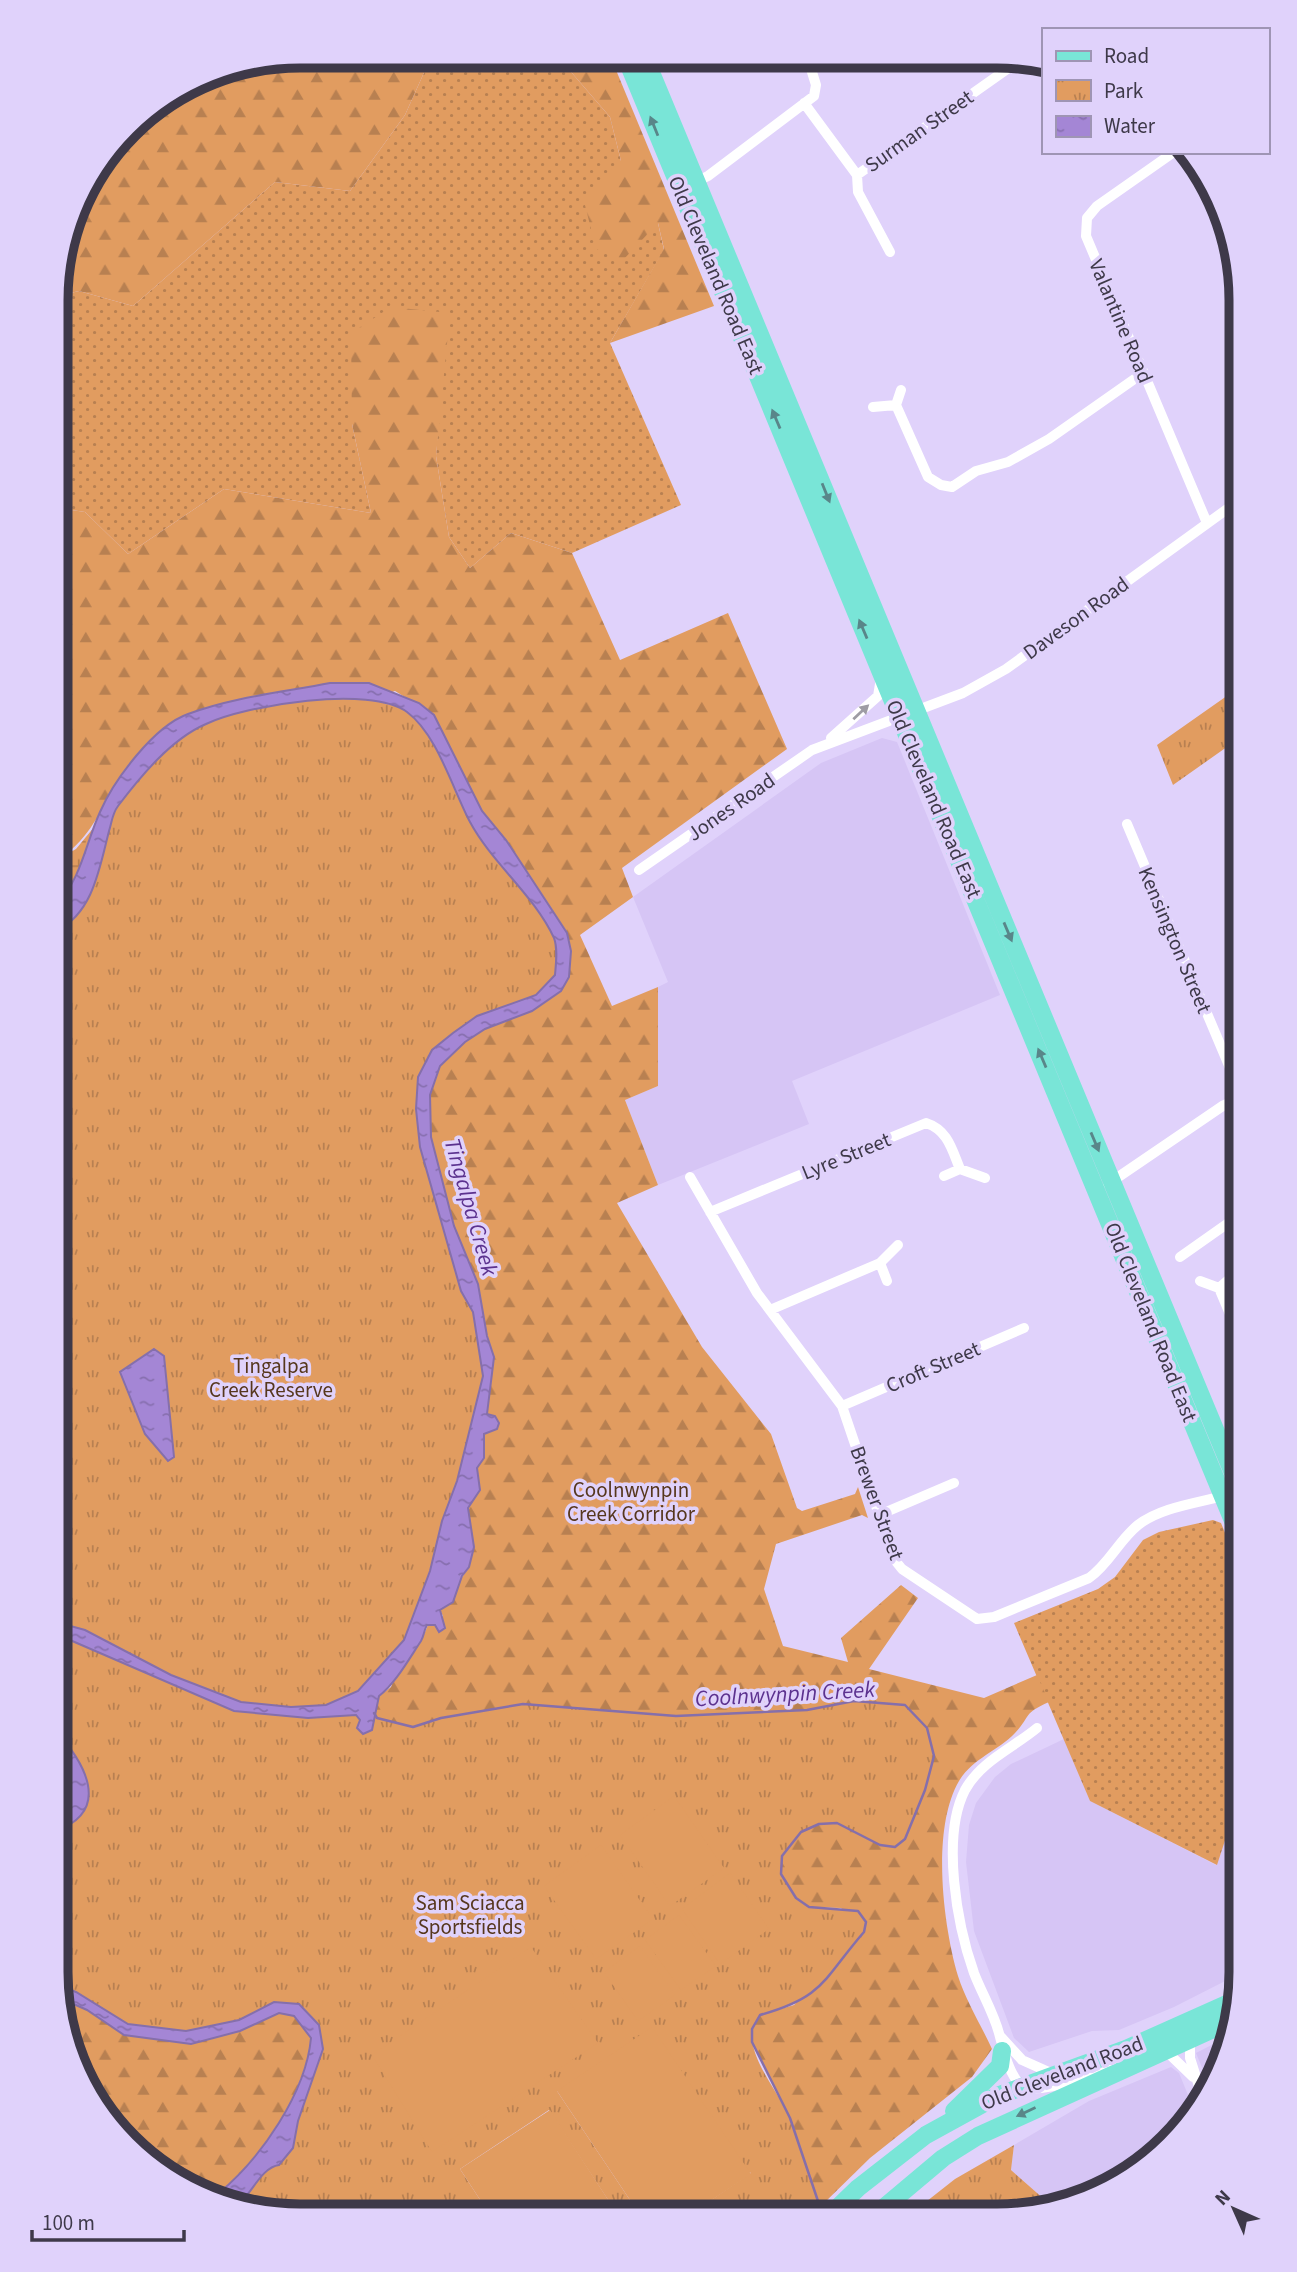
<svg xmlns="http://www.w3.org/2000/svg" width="1297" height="2272" viewBox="0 0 1297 2272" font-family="'Source Sans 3',sans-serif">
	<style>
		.built { fill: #d6c5f5 }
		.grass { fill: url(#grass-dots) }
		.forest { fill: url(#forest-firs) }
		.wetland { fill: url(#wetland-marsh) }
		.park { fill: url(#park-tufts) }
		.pitch { fill: #e19c60 }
		.water { fill: url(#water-ripples); stroke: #856fab; stroke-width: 2 }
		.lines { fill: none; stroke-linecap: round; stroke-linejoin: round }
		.stream { stroke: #856fab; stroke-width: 2.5 }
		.minor { stroke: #fff; stroke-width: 10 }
		.primary { stroke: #79e5d7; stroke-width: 18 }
		.oneway { fill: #598689 }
		.oneway2 { fill: #9e9ca4 }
		.labels { text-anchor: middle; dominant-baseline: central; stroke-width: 7; stroke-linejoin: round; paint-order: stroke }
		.street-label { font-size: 21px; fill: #3e3949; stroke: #e0d2fb }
		.park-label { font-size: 21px; fill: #56371d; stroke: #e0d2fb }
		.water-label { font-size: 23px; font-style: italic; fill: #5c328f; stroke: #e0d2fb }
		.rim { fill: none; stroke: #3e3949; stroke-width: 9 }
	</style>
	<defs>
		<pattern id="grass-dots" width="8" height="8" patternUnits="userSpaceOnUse" patternTransform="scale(1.75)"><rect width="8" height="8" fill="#e19c60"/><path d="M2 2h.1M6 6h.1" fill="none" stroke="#b88051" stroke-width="1.8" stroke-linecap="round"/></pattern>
		<pattern id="forest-firs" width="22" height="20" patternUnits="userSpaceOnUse" patternTransform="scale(1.75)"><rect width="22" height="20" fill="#e19c60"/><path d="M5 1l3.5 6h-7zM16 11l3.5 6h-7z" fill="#b88051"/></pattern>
		<pattern id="wetland-marsh" width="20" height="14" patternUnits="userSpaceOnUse" patternTransform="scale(1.75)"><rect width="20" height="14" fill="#e19c60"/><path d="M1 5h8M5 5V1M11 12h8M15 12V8" fill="none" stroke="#b88051"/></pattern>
		<pattern id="park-tufts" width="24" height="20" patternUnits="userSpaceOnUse" patternTransform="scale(1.75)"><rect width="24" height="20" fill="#e19c60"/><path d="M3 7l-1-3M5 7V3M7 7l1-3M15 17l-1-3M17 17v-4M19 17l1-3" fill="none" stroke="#b88051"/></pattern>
		<pattern id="water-ripples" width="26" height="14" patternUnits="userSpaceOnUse" patternTransform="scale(1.75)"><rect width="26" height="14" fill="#a486d5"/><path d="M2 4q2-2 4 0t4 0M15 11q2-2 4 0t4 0" fill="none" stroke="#876faf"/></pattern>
	</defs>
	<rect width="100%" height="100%" fill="#e0d2fb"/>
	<path class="built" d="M882,738L897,742L1000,995L792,1081L809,1124L658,1185L625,1100L658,1086V987L668,982L633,897L821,763Z
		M1064,1739L1090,1801L1216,1865L1231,1822L1240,1823V1970L1233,1977L1174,2007L1119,2030L1092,2031L1029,2052L1014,2038L974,1931L966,1862L969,1825L976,1803L995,1777L1011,1764Z
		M1229,2036L1223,2065L1210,2087L1196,2053Z
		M1171,2067L1179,2073L1195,2112L1190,2121L1133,2175L1076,2203L1053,2207L1011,2170L1014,2145L1089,2101Z"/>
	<path class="grass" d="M431,57L559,58L610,117L621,161L658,223L664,250L610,343L681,505L572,553L511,533L470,568L449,537L436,456L440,397L352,424L371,513L224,489L128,554L85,512L58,508V296L79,291L133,306L275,182L350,191L405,115Z
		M1213,1520L1221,1523L1241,1572L1240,1823L1231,1822L1217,1865L1090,1801L1014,1623L1098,1589L1115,1577L1143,1540L1159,1532Z"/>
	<path class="forest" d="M300,56L431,57L405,115L350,191L275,182L133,306L79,291L58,296V269L81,192L139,117L207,74Z
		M559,58H611L714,306L610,343L664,249L658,223L623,260L596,249L583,197L621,161L610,117Z
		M391,307L450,313L436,456L449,537L470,568L511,533L572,553L620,660L728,613L787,749L622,868L633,897L580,935L612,1006L658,987V1086L625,1100L658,1185L617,1203L702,1347L771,1434L797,1508L802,1511L855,1494L858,1487L868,1518L862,1515L776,1544L764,1589L783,1646L848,1662L841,1638L901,1585L918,1598L869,1669L984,1698L1037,1675L1049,1702C1022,1714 1032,1715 1015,1733C998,1751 973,1758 959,1781C931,1829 943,1925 958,1976C966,2001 981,2025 992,2049L972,2077L870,2158L820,2207L790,2117L752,2042V2029L760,2015L794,2005L863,1932L841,1908L809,1907L796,1898L781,1874L782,1856L801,1832L320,2062L307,2011L56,1972L372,1720L379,1696L391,1687L395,1676L422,1639L428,1625H435L443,1616L440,1610L469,1567L474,1547L468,1508L479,1479L477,1468L484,1434L496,1429L487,1415L494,1357L487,1335L478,1284L454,1226L431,1137L430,1095L440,1066L465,1042L485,1029L532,1011L561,991L569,976L571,951L567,932L506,840L482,811L434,715L395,691L115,790C96,817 87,842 57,860L58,508L85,512L128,554L224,489L371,513L352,424L351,333Z
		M60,1998L87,2010L124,2035L191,2044L240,2031L279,2013L294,2016L311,2038C305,2094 261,2158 219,2193L151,2165L106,2120L69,2051Z"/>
	<path class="wetland" d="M95,826L72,888L57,904V860L76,849Z"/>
	<path class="park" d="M1241,686V737L1173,785L1157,745Z
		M339,690L419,713L563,940L562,975L541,998L474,1026L436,1059L424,1091L425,1137L489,1371L441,1590L364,1694L377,1718L413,1727L441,1718L523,1704L676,1716L807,1710L854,1701L905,1705L927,1728L934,1756L925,1790L905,1839L895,1847L880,1845L837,1823L819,1824L801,1832L782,1856L781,1874L796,1898L809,1907L858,1911L866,1922L864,1932C823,1979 825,1997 760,2015C754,2023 751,2030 752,2040C756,2068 779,2093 790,2118C803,2147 811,2177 820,2207L810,2215H689L751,2173L557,2091L640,2215H618L549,2110L460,2169L490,2215L460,2214L457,2211L451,2214H268L231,2198L292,2120L316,2034L298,2011L277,2006L190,2038L129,2031L59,1991L56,1972V1816L68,1809L76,1785L56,1747L57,914L68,907L105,813L124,789L204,716Z
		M1014,2145L1011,2170L1053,2207L997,2216H908L955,2179Z"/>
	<path class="pitch" d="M674,1796L724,1868L670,1906L620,1835Z
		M601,1845L653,1919L596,1959L544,1886Z
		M730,1873L769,1929L720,1964L682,1909Z
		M679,1915L716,1966L681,1990L645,1940Z
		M640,1946L675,1995L638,2021L604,1972Z
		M531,1947L598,2043L432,2152L372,2055Z
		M652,2027L751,2174L689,2215H640L557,2091Z
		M550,2110L618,2215H490L460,2169Z"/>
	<path class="water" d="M330,683H369L419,703L434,715L482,811L506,840L567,933L571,951L569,977L561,991L532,1011L485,1029L465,1042L440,1066L430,1095L431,1137L454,1226L478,1284L487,1336L494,1357L487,1414L495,1416L499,1423L497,1429L484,1434V1458L477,1468L480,1490L468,1508L474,1547L469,1567L462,1576L453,1602L440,1610L445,1628L439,1632L435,1625H427C424,1630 424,1636 421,1641C409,1659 395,1684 379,1696L372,1730L363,1734L357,1728L360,1720L356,1715L308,1718L234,1711L56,1634V1622L85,1630L171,1675L241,1702L291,1707L326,1705L358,1691L404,1640L430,1571L442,1521L457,1481L483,1376L473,1312L461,1291L420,1147L416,1109L418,1077L432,1050L453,1033L477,1016L536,995L555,975C556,963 558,949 554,938C534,895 492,863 470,822C453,790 437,734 407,712C370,685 246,705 206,724C171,739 140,777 118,806C112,814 112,822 109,831C100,866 93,914 57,930V904C82,877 85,845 100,812C114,780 154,726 188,714C233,697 284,692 330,683Z
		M154,1349L164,1356L174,1457L168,1461L145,1434L120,1372Z
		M56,1731C84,1762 113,1810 56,1831V1807C75,1791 60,1772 56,1754C55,1747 56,1738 56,1731Z
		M58,1985L76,1992L128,2024L186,2031L239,2020L274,2002L299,2004L319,2025L323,2049L298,2121L293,2148L279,2165C263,2167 253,2190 242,2201L219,2193C261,2158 306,2093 311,2038L294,2016L279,2013L240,2031L191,2044L124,2035L87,2010L60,1998Z"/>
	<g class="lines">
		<path class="stream" d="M374,1713L377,1718L413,1727L441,1718L523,1704L676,1716L807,1710L854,1701L905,1705L927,1728L934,1756L925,1790L905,1839L895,1847L880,1845L837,1823L819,1824L801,1832L782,1856L781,1874L796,1898L809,1907L858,1911L866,1922L864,1932C823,1979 825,1997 760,2015L752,2029V2042L790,2118L822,2213"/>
		<path class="minor" d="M804,103L857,175L1020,60
			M1174,152L1097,206L1087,218L1086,236L1207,523
			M857,175L858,192L890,252
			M691,184L708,176L814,96L816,85L808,59
			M896,405L928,477L941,485L952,487L976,471L1008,462L1049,439L1143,373
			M873,407L896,405L901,390
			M831,738L878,696L881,678
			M1127,824L1241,1094
			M639,870L812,750L963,693L1006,669L1241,499
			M944,1176L960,1169L985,1178
			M690,1177L757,1293L842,1406L894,1559L902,1569L977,1619L994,1617L1089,1578C1109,1564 1119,1540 1138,1525C1161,1507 1198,1503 1227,1495
			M1108,1184L1224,1105L1241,1098
			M710,1212L926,1123C948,1130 952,1150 960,1169
			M1180,1257L1241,1214
			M887,1281L880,1263L898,1245
			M1200,1281L1219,1288
			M770,1310L880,1263
			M1241,1319L1230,1314L1219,1288L1241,1269
			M842,1406L1024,1328
			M879,1515L954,1483
			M1037,1728C1013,1748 981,1761 965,1790C941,1837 957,1925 974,1973C982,1994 995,2015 1000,2037C1005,2054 1008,2071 1020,2085C1040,2098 1092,2071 1118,2067
			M1000,2036L1022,2060L1051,2073
			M1190,2039V2058L1203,2099
			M1165,2050L1193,2077"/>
		<path class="primary" d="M626,58L1241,1540
			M645,58L1241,1492
			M954,2111L1000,2066L1002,2051
			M829,2216L858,2188L926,2135L997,2096L1126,2049L1238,1999
			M874,2216L943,2158L978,2136L1233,2020"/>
	</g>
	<defs><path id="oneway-solid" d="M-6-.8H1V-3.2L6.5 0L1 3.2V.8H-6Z" transform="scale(1.75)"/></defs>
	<g class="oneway">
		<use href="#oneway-solid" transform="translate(654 126) rotate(-112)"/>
		<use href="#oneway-solid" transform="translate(776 419) rotate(-113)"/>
		<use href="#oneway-solid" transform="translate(826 493) rotate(68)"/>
		<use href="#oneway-solid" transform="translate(863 629) rotate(-113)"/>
		<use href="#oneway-solid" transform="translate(1008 932) rotate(67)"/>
		<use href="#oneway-solid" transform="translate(1042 1058) rotate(-113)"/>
		<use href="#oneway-solid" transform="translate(1095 1142) rotate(67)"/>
		<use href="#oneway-solid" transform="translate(1026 2112) rotate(155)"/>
	</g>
	<use class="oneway2" href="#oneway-solid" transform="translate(861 712) rotate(-43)"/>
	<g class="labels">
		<g class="street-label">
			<text transform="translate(919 131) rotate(-35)">Surman Street</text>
			<text transform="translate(716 275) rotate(67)">Old Cleveland Road East</text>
			<text transform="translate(1121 321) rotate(67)">Valantine Road</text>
			<text transform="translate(1076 618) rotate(-36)">Daveson Road</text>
			<text transform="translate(934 799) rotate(67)">Old Cleveland Road East</text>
			<text transform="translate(731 807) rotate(-35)">Jones Road</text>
			<text transform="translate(1175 940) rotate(67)">Kensington Street</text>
			<text transform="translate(846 1156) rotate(-22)">Lyre Street</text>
			<text transform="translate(1151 1322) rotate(68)">Old Cleveland Road East</text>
			<text transform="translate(933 1367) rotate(-23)">Croft Street</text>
			<text transform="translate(877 1503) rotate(70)">Brewer Street</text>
			<text transform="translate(1062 2073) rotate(-21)">Old Cleveland Road</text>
		</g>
		<g class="park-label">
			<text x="271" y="1366">Tingalpa<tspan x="271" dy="24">Creek Reserve</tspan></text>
			<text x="631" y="1490">Coolnwynpin<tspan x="631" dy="24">Creek Corridor</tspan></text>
			<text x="470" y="1903">Sam Sciacca<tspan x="470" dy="24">Sportsfields</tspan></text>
		</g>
		<g class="water-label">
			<text transform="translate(471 1207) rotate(74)">Tingalpa Creek</text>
			<text transform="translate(785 1694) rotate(-3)">Coolnwynpin Creek</text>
		</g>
	</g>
	<path d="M0 0H1297V2272H0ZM300 68H997A232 232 0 0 1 1229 300V1972A232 232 0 0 1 997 2204H300A232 232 0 0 1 68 1972V300A232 232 0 0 1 300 68Z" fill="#e0d2fb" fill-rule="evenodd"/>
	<path class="rim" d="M300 68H997A232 232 0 0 1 1229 300V1972A232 232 0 0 1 997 2204H300A232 232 0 0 1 68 1972V300A232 232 0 0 1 300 68Z"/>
	<rect x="1042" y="28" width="228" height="126" fill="#e0d2fb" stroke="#9f95b4" stroke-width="2"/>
	<rect x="1056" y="51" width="35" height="10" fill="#79e5d7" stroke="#9f95b4" stroke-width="2"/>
	<text x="1104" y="63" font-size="21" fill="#3e3949">Road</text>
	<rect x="1056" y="80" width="35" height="21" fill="url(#park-tufts)" stroke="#9f95b4" stroke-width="2"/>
	<text x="1104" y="98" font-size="21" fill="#3e3949">Park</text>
	<rect x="1056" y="116" width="35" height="21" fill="url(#water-ripples)" stroke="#9f95b4" stroke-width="2"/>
	<text x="1104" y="133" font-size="21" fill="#3e3949">Water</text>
	<g transform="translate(1234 2209) rotate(315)" stroke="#e0d2fb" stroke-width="5" paint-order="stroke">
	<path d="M0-5L12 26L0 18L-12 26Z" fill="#3e3949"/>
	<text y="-10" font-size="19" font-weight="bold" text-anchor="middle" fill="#3e3949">N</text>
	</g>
	<path d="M32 2230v10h152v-10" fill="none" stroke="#3e3949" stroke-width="3.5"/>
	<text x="42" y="2230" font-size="21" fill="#3e3949" stroke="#e0d2fb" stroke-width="5" paint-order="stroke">100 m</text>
</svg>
